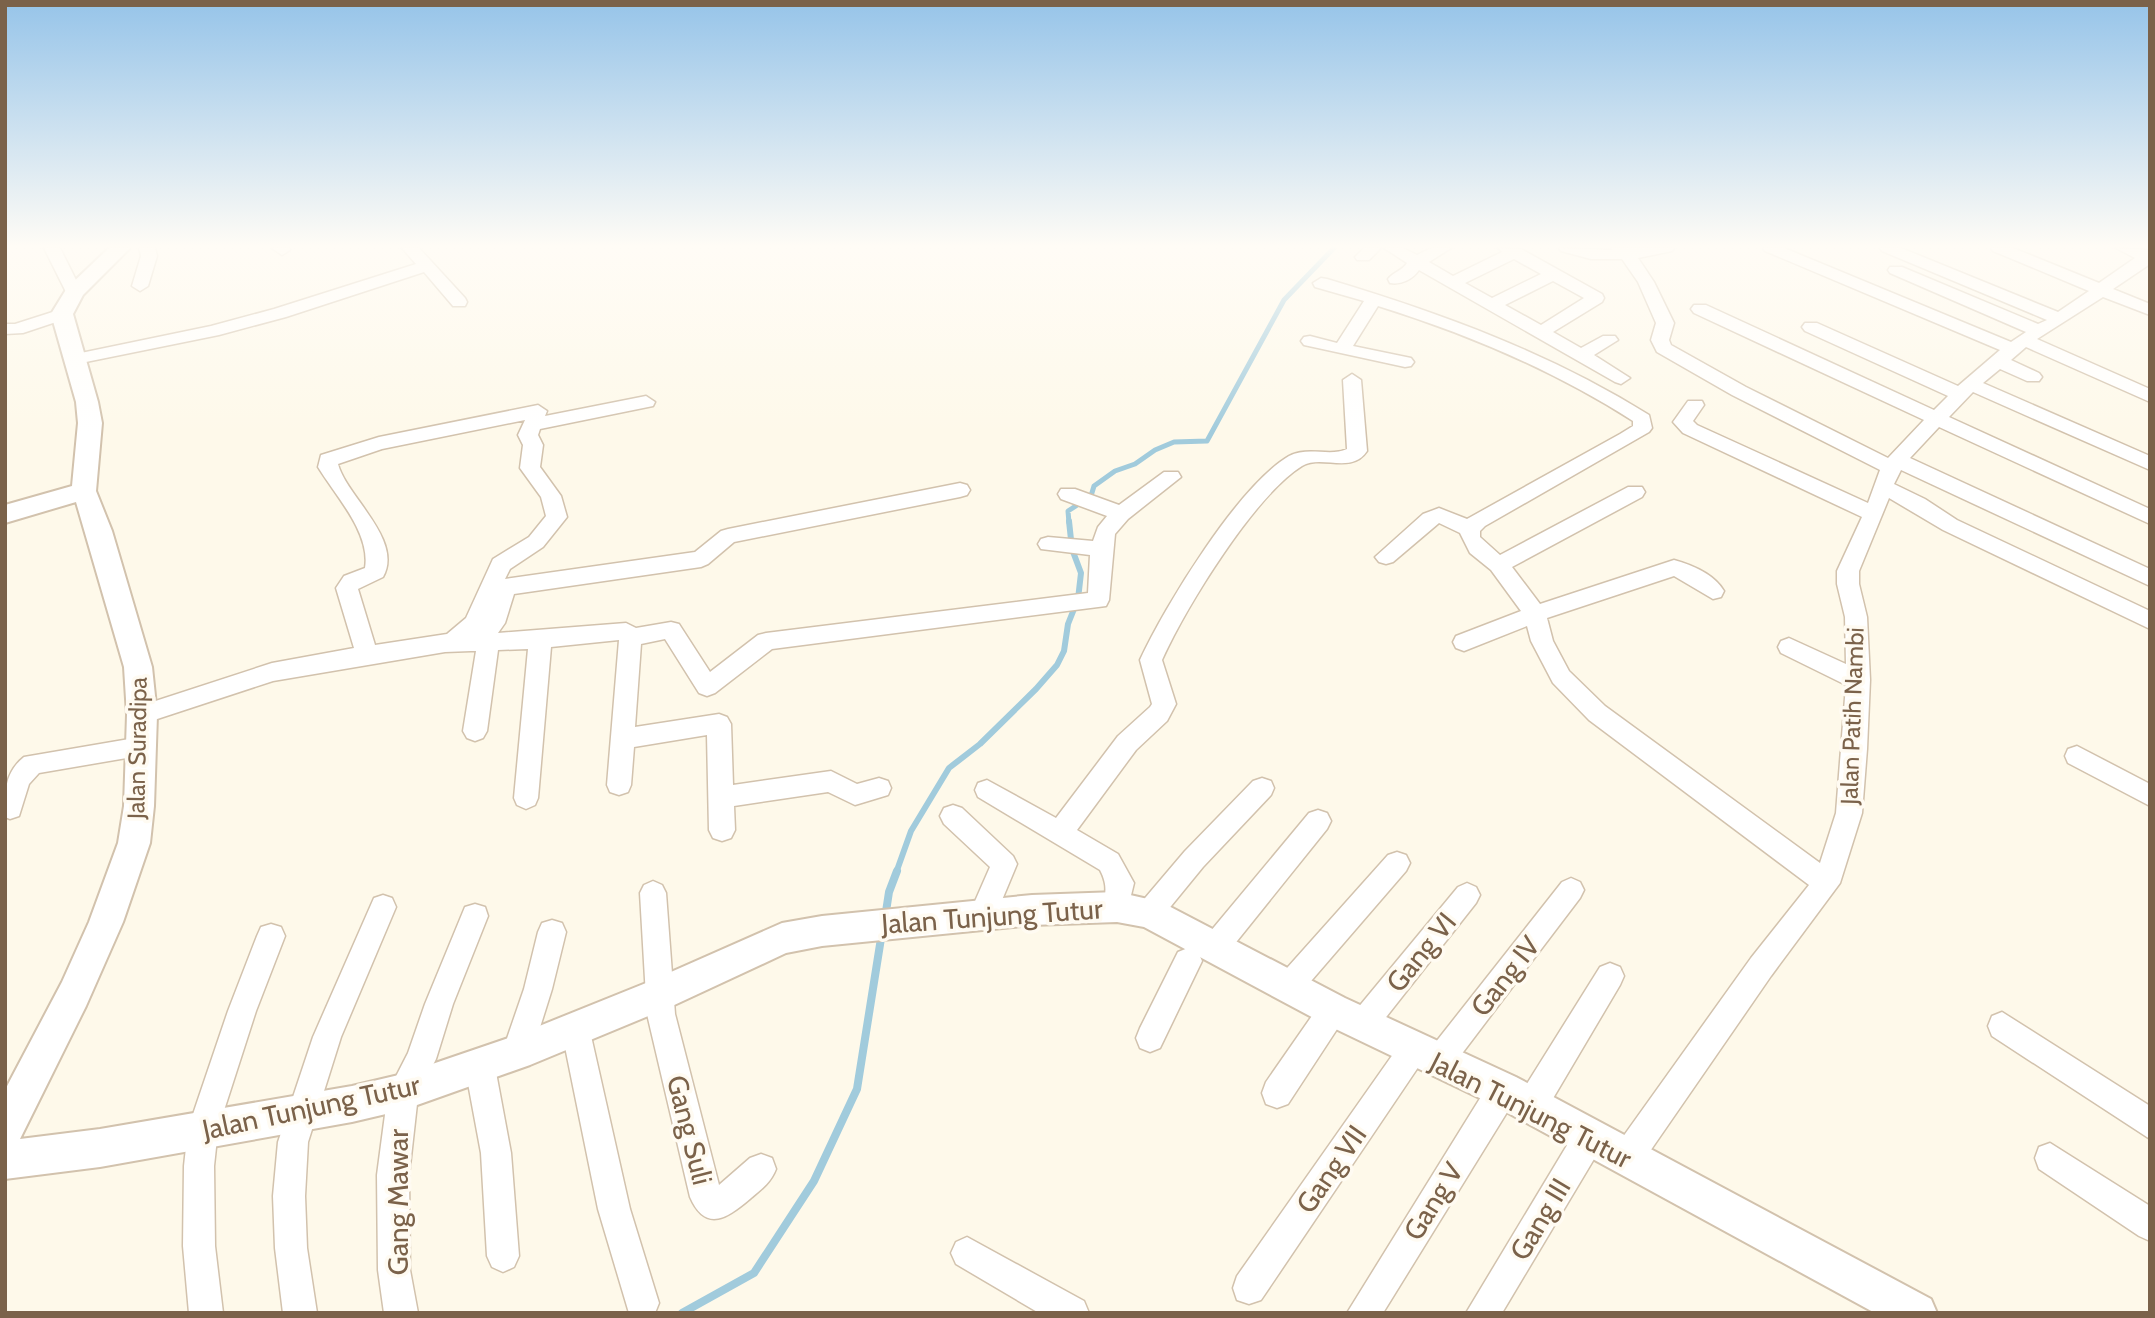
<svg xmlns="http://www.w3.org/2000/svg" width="2155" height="1318" viewBox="0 0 2155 1318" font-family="Cabin,sans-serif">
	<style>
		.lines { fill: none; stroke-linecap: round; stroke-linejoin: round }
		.stream-far2 { stroke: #a1cbdc; stroke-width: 5 }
		.stream-far1 { stroke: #a1cbdc; stroke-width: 6 }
		.stream { stroke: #a1cbdc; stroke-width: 8 }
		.minor-casing { stroke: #d2c2ad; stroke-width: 3 }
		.tertiary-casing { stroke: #d2c2ad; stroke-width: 4 }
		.minor { fill: #fff; fill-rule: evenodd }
		.tertiary { fill: #fff; fill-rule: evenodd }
		.labels { text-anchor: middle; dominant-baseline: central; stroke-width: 7; stroke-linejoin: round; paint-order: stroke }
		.street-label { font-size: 24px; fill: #7b624a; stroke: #fffbf2 }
		.near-street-label { font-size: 28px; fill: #7b624a; stroke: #fffbf2 }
	</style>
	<rect width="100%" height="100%" fill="#fef9ea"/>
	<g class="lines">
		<path class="stream-far2" d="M1069,523L1068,511L1091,496L1094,486L1115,471L1135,464L1155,450L1174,442L1207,441L1284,300L1334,248"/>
		<path class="stream-far1" d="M896,873L911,831L949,768L980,744L1036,689L1057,665L1064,651L1068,624L1078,599L1081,573L1072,549L1069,521"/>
		<path class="stream" d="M885,918L889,892L897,871
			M682,1313L754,1273L814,1181L857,1089L882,932"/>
		<defs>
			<path id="minor" d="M44,248H60L82,292L80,296H68Z
				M139,248H155L157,256L148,286L140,291L132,286L141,256Z
				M272,248H289L290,250L282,255Z
				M402,248H419L465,298L467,302L465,306H453L424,272L286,317L219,335L76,364L67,359L76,354L211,326L274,309L416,264Z
				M1364,248H1381L1369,260H1357L1355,257Z
				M1384,248H1403L1417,255L1431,248H1451L1429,262L1453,276L1502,252L1498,248L1521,249L1602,294L1604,298L1602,302L1553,332L1581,348L1603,336H1615L1618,340L1594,355L1630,378L1621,384L1615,382L1419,270C1413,279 1401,285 1390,283L1388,279C1393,272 1402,271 1407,263ZM1514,259L1541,274L1492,298L1465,283ZM1553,281L1584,298L1541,325L1505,305Z
				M1559,248L1613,250L1611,248H1674L1672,251L1638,258L1654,282L1674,323L1669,340L1671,345L1746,387L1888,458L1924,420L1694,313L1691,309L1694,305H1706L1934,410L1948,396L1805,331L1802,327L1805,323H1817L1958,386L2000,350L1765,251L1763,248H1784L2011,342L2026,332L1890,273L1888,270L1890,267H1902L2038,324L2047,320L1882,251L1880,248H1901L2058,312L2089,291L1993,251L1991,248H2013L2099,283L2135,258L2116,248L2150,250V264L2113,289L2150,304V315L2103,297L2037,339L2150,389V402L2026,347L2011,360L2039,373L2042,377L2039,381H2027L2000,369L1983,383L2150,456V470L1973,392L1949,417L2150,509V524L1939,427L1910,458L2150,569V586L1901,470L1894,484L1925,499L1957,520L2150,611V629L1943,530L1889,498L1859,571V584L1867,617L1870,680L1867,749L1862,813L1840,883L1771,976L1637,1170L1626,1174L1615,1170L1611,1159L1615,1148L1751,958L1809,885L1589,720L1553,683L1531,641L1527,626L1464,651L1456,648L1453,642L1456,636L1521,611L1491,570L1470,553L1460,533L1439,523L1393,562L1386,564L1379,562L1375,557L1423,514L1439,508L1467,519L1620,434L1633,426V421C1553,370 1468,334 1378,306L1353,346L1411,358L1414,362L1411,366L1405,367L1304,345L1301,341L1304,337L1310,336L1337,343L1364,301L1315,287L1313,283L1321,278L1327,279C1440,313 1548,352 1649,415L1652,428L1649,432L1485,526L1480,531V537L1500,555L1628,487H1642L1645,492L1642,497L1512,567L1540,604L1674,560C1692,565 1714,574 1724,591L1721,597L1713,599L1674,576L1547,618L1553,641L1569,671L1605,706L1820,863L1836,813L1846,685L1781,653L1778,647L1781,641L1789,638L1846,664L1845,617L1837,584V571L1862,517L1683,433L1673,422L1688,401H1702L1704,405L1693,421L1697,425L1868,503L1880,470L1732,395L1657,352L1651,340L1656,323L1638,282L1622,259H1591L1561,251Z
				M62,309L68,310L71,314L68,318L23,333L5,334V324H15Z
				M1352,374L1361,380L1367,451C1351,475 1322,454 1302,466C1254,496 1186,607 1162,660L1176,704L1167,721L1136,750L1077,830L1118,854L1134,883L1126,916L1117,919L1108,916C1099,897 1112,893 1100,870L978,797L975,790L978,783L987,780L1056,818L1118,736L1150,707L1152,704L1140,660C1165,606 1238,486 1289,456C1308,446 1330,457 1347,449L1343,380Z
				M646,396L655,402L653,406L540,429L538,435L543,445L540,467L561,496L567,517L543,547L510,569L505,579L695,552L721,531L728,529L960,483L967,485L970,490L967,495L960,497L734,542L708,564L701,567L514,594L505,623L498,633L626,623L636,628L671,622L679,624L710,672L758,635L766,633L1088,593L1090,555L1041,549L1038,544L1041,539L1048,537L1093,541L1098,527L1107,516L1061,499L1058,494L1061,489H1075L1119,505L1164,472H1178L1181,477L1128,519L1115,534L1109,600L1106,606L772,649L715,693L707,696L699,693L665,639L641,644L635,727L719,714L727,717L731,724L733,785L831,771L857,784L879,778L888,781L891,788L888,795L855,805L828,792L734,806L735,830L731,838L722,841L713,838L709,830L707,735L634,747L631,785L628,792L619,795L610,792L607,785L619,640L551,647L538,798L535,805L526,809L517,805L514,798L528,649L498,650L487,731L483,738L475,741L467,738L463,731L476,651H471L445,652L273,681L142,724L134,722L130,715L134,708L272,663L354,648L336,588L344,576L365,568C371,533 335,495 318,467L321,455L379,437L538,405L547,411L545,416ZM525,420L518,435L523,445L520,468L541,497L546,516L529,537L493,559L466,618L447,634L375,645L358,589L383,577C404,540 346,496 338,464L382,449Z
				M141,737L150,740L153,747L150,754L39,773L29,784L19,816L10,819L5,817C5,793 4,773 24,757Z
				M2077,746L2150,784V806L2068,763L2065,756L2068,749Z
				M1262,778L1271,781L1274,788L1271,795L1203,867L1158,922L1149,925L1140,922L1136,913L1140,904L1185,851L1253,781Z
				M953,805L962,808L1013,856L1017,864L992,924L982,927L972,924L969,915L990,867L944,824L940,816L944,808Z
				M1318,810L1327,813L1331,821L1327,829L1225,956L1215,960L1205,956L1201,947L1205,938L1309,813Z
				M1397,852L1406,855L1410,863L1406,871L1299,995L1289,999L1279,995L1275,986L1279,977L1388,855Z
				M1571,878L1580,882L1584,890L1580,898L1448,1072L1438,1076L1428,1072L1423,1062L1428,1052L1562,882Z
				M653,881L662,885L666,893L675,1014L719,1185L750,1158L761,1154L772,1158L776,1169C771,1182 762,1189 751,1198C729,1217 706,1234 690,1197L647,1014L640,893L644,885Z
				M1467,883L1476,887L1480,895L1476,903L1372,1035L1362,1039L1352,1035L1348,1025L1352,1015L1458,887Z
				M383,895L392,898L396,907L341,1037L308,1142L305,1196L307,1248L317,1313H283L275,1248L273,1196L278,1142L313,1037L374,898Z
				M475,904L485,907L488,916L453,1004L436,1059L418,1095L409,1175L410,1270L418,1313H384L378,1270L377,1175L388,1092L408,1053L425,1004L465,907Z
				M552,920L562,923L566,932L552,989L532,1053L527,1063L517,1067L507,1063L502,1053L524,989L538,932L542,923Z
				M271,924L281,927L285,936L256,1011L218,1129L214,1166L215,1246L223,1313H189L183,1246L184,1166L188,1129L228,1011L257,936L261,927Z
				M1188,948L1198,952L1202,961L1160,1048L1150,1052L1140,1048L1136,1038L1140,1028L1178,952Z
				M1610,963L1620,967L1624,976L1620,985L1542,1117L1531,1121L1520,1117L1516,1106L1520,1095L1600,967Z
				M1333,996L1343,1000L1347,1010L1343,1020L1288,1104L1277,1108L1266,1104L1262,1093L1266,1082L1323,1000Z
				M2002,1012L2150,1106V1139L1992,1036L1988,1026L1992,1016Z
				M575,1013L585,1017L589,1027L630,1209L659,1303L655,1313H629L598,1209L561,1027L565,1017Z
				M1413,1036L1423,1040L1428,1050L1423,1060L1261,1300L1249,1304L1237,1300L1233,1288L1237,1276L1403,1040Z
				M480,1053L490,1057L495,1067L511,1153L519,1256L514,1267L503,1272L492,1267L487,1256L481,1153L465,1067L470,1057Z
				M1503,1075L1514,1079L1518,1090L1514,1101L1383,1313H1347L1492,1079Z
				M1589,1123L1600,1127L1604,1138L1600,1149L1502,1313H1466L1578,1127Z
				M2050,1143L2150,1206V1241L2139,1236L2039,1169L2035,1158L2039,1147Z
				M967,1237L1084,1301L1089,1313H1039L956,1264L951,1253L956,1242Z"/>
			<path id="tertiary" d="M109,248H130L83,295L73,314L98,402L102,423L96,491L112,531L152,667L157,715L154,806L150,843L123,922L86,1006L20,1139L100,1129L352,1086L403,1074L517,1035L646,983L782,923L822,916L1032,895L1117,892L1161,902L1345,998L1516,1077L1931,1299L1937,1313H1875L1490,1103L1321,1022L1144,927L1117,922L1032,925L822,946L786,953L670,1007L530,1065L403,1110L352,1122L100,1167L5,1179V1090L62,982L89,922L118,843L124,806L127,715L124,667L76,502L5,523V505L72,486L78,423L76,402L51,314L67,288Z"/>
		</defs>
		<use href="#minor" class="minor-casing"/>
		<use href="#tertiary" class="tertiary-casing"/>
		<use href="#minor" class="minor"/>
		<use href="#tertiary" class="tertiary"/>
	</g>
	<linearGradient id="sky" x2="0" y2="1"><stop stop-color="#96c4e9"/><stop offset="0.57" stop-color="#fffcf6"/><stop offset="1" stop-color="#fffcf6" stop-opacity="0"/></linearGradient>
	<rect width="2155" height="432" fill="url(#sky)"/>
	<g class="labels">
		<g class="street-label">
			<text transform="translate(1852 716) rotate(-88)">Jalan Patih Nambi</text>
			<text transform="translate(137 748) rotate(-89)">Jalan Suradipa</text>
		</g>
		<g class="near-street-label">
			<text transform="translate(992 916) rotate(-4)">Jalan Tunjung Tutur</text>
			<text transform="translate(1421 952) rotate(-51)">Gang VI</text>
			<text transform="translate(1505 976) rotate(-52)">Gang IV</text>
			<text transform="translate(311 1107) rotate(-12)">Jalan Tunjung Tutur</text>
			<text transform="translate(1531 1110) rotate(27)">Jalan Tunjung Tutur</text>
			<text transform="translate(690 1130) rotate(76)">Gang Suli</text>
			<text transform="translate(1331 1169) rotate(-55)">Gang VII</text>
			<text transform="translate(1433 1201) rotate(-58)">Gang V</text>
			<text transform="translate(398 1202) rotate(-90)">Gang Mawar</text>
			<text transform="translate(1540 1219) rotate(-59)">Gang III</text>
		</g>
	</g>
	<rect width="2155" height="1318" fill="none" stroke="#7b624a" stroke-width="14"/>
</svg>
